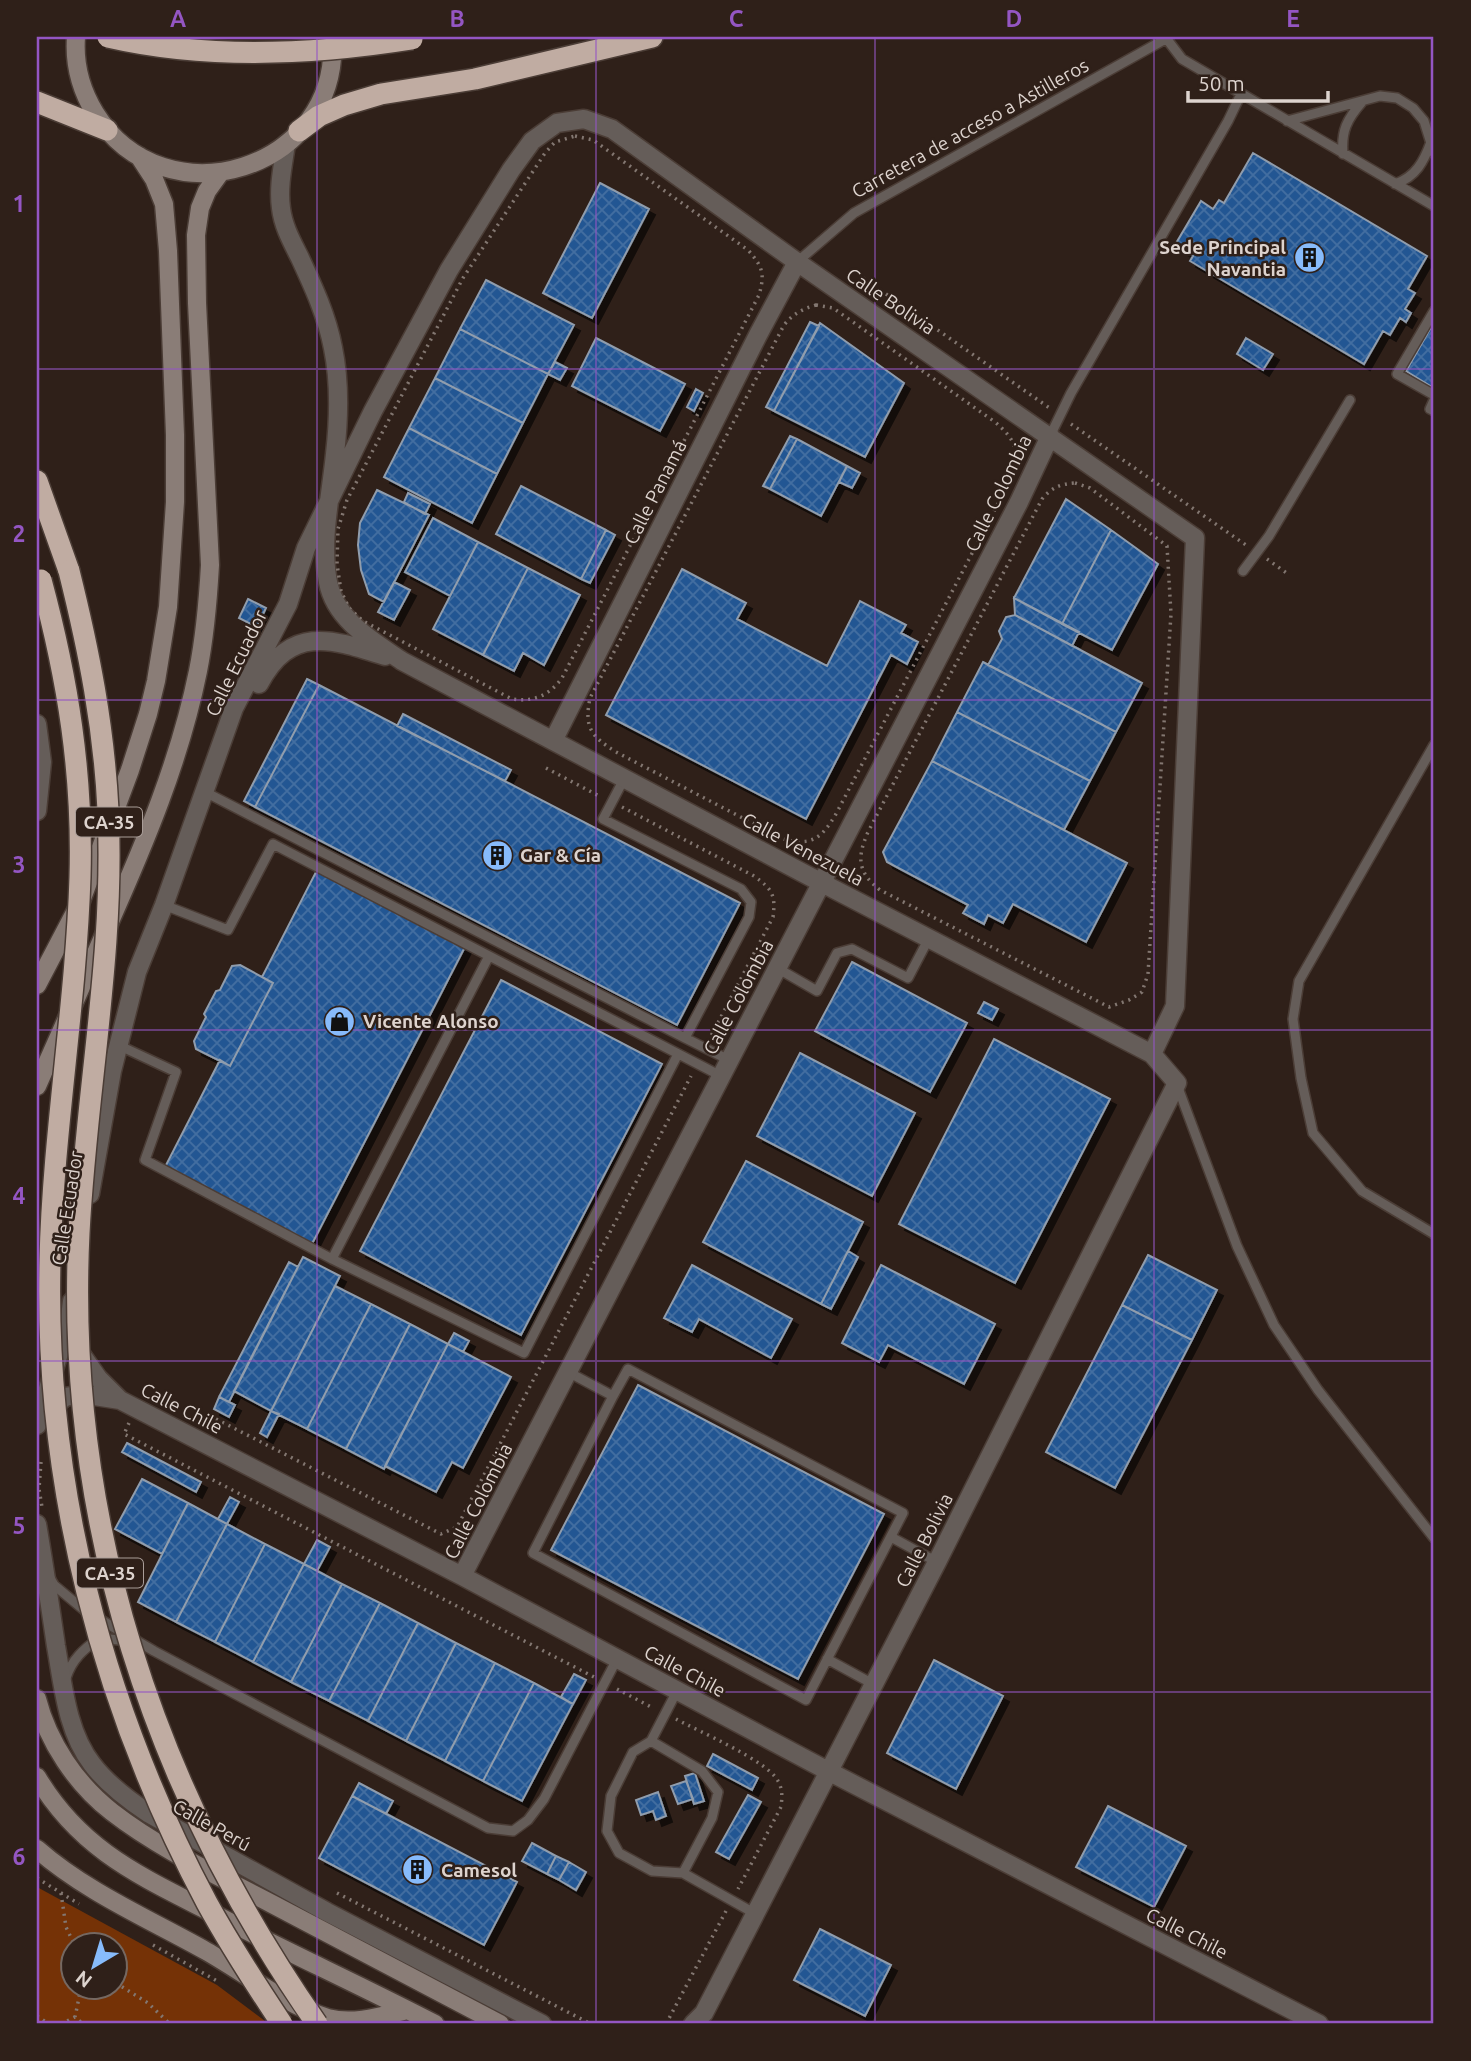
<svg xmlns="http://www.w3.org/2000/svg" width="1471" height="2061" viewBox="0 0 1471 2061" font-family="Ubuntu,sans-serif">
	<style>
		.green { fill: #753206; fill-rule: evenodd }
		.building { fill: url(#building-cross-hatch); stroke: #909dad; stroke-width: 2; filter: url(#shadow) }
		.lines { fill: none; stroke-linecap: round; stroke-linejoin: round }
		.lane-casing { stroke: #4b3d36; stroke-width: 12 }
		.street-casing { stroke: #4b3d36; stroke-width: 21 }
		.secondary-casing { stroke: #4b3d36; stroke-width: 21 }
		.highway-casing { stroke: #4b3d36; stroke-width: 24 }
		.path { stroke: #837771; stroke-width: 3.5; stroke-dasharray: 2 5; stroke-linecap: butt }
		.lane { stroke: #655d59; stroke-width: 9 }
		.street { stroke: #655d59; stroke-width: 18 }
		.secondary { stroke: #8a7d77; stroke-width: 18 }
		.highway { stroke: #c0aca2; stroke-width: 21 }
		.highway-bridge-casing { stroke: #4b3d36; stroke-width: 24; stroke-linecap: butt }
		.highway-bridge { stroke: #c0aca2; stroke-width: 21 }
		.grid { fill: none; stroke: #9456c3; stroke-width: 2; stroke-opacity: 0.55 }
		.labels { text-anchor: middle; dominant-baseline: central; stroke-width: 5; stroke-linejoin: round; paint-order: stroke }
		.shield { fill: #2f2019; stroke: #a99d98; stroke-width: 2 }
		.shield-label { font-size: 18px; font-weight: bold; fill: #ddd3ce }
		.street-label { font-size: 19px; fill: #ddd3ce; stroke: #2f2019 }
		.poi-label { font-size: 19px; font-weight: bold; fill: #ddd3ce; stroke: #2f2019; text-anchor: start }
		.neatline { fill: none; stroke: #9456c3; stroke-width: 2.5 }
		.grid-label { font-size: 23px; text-anchor: middle; font-weight: bold; fill: #9456c3 }
	</style>
	<defs>
		<pattern id="building-cross-hatch" width="8" height="8" patternUnits="userSpaceOnUse" patternTransform="scale(1.75)"><rect width="8" height="8" fill="#245793"/><path d="M0 0l8 8M0 8l8-8" fill="none" stroke="#436ea1"/></pattern>
		<filter id="shadow"><feDropShadow dx="6" dy="6" stdDeviation="0" flood-color="#0009"/></filter>
	</defs>
	<rect width="100%" height="100%" fill="#2f2019"/>
	<path class="green" d="M37,1887L217,1985L269,2024H41L37,2022ZM74,1946H116V1988H74Z"/>
	<path class="building" d="M1253,153L1427,256L1408,289L1415,293L1405,309L1411,313L1406,322L1400,318L1390,335L1383,331L1364,364L1190,261L1193,256L1175,245L1201,201L1213,209L1219,200L1224,203Z
		M600,183L649,209L592,318L543,293Z
		M486,280L574,325L548,374L460,329Z
		M810,322L819,326L774,411L766,407Z
		M1434,322V383L1432,387L1406,371Z
		M820,323L904,383L865,457L774,411Z
		M460,329L548,374L523,423L435,378Z
		M596,338L685,384L660,431L572,386Z
		M1246,338L1273,354L1263,370L1237,354Z
		M555,362L567,368L560,380L548,374Z
		M435,378L523,423L497,474L409,428Z
		M696,389L703,393L694,411L687,407Z
		M409,428L497,474L472,523L384,477Z
		M790,436L797,439L770,489L763,486Z
		M797,439L847,466L821,516L770,489Z
		M847,466L860,473L852,488L839,482Z
		M521,486L606,530L581,579L496,534Z
		M377,490L429,515L384,602L369,594L361,570L358,545L360,523Z
		M408,493L430,504L425,514L404,502Z
		M1066,499L1111,530L1062,624L1014,598Z
		M433,518L478,542L450,596L405,572Z
		M606,530L615,535L590,583L581,579Z
		M1111,530L1158,564L1112,650L1062,624Z
		M478,542L528,568L483,655L433,629Z
		M528,568L580,595L544,665L523,653L514,671L483,655Z
		M682,569L746,603L737,619L827,666L860,601L906,625L901,633L918,642L907,664L891,655L806,819L606,715Z
		M394,582L410,590L394,620L378,612Z
		M1014,598L1079,632L1072,646L1015,615Z
		M248,599L266,608L257,627L239,618Z
		M1015,615L1142,683L1116,732L988,665L1002,639L999,631L1006,617Z
		M983,662L1116,732L1090,781L957,712Z
		M307,679L319,685L255,807L244,801Z
		M319,685L740,903L677,1025L255,807Z
		M957,712L1090,781L1064,830L932,761Z
		M403,714L511,770L505,781L397,726Z
		M932,761L1127,863L1086,942L1013,904L1003,923L988,915L984,924L963,913L968,905L887,862L883,852Z
		M317,870L465,947L312,1244L165,1167L220,1060L230,1066L273,983L262,977Z
		M852,962L967,1023L930,1092L815,1031Z
		M240,965L273,983L230,1066L196,1049L194,1041L206,1017L204,1014L216,991L220,990L232,966Z
		M501,980L662,1064L521,1335L360,1251Z
		M984,1002L998,1009L992,1020L978,1013Z
		M994,1039L1110,1099L1015,1283L899,1224Z
		M800,1053L915,1113L872,1196L757,1136Z
		M746,1161L863,1222L821,1304L703,1242Z
		M848,1251L858,1257L831,1309L821,1304Z
		M1148,1255L1217,1290L1192,1340L1122,1305Z
		M303,1257L340,1276L271,1411L234,1391Z
		M289,1262L298,1267L229,1402L219,1397Z
		M692,1265L792,1319L771,1358L699,1319L692,1332L664,1318Z
		M881,1265L995,1324L964,1384L888,1345L879,1362L842,1343Z
		M335,1286L371,1304L307,1429L271,1411Z
		M371,1304L410,1324L346,1449L307,1429Z
		M1122,1305L1192,1340L1115,1488L1046,1452Z
		M410,1324L448,1344L384,1469L346,1449Z
		M454,1333L469,1341L463,1352L448,1344Z
		M448,1344L511,1377L463,1468L452,1462L436,1492L385,1466Z
		M638,1385L884,1514L798,1679L551,1550Z
		M219,1397L235,1405L229,1417L214,1409Z
		M271,1411L279,1414L267,1437L260,1433Z
		M127,1443L201,1482L196,1492L122,1452Z
		M142,1479L188,1503L162,1554L115,1529Z
		M230,1497L239,1502L227,1524L218,1519Z
		M188,1503L227,1524L176,1622L138,1602Z
		M227,1524L265,1544L215,1642L176,1622Z
		M317,1540L330,1547L317,1571L304,1564Z
		M265,1544L304,1564L253,1662L215,1642Z
		M304,1564L342,1584L291,1682L253,1662Z
		M342,1584L380,1603L329,1701L291,1682Z
		M380,1603L418,1623L368,1721L329,1701Z
		M418,1623L456,1643L406,1741L368,1721Z
		M456,1643L495,1663L445,1761L406,1741Z
		M934,1660L1003,1696L956,1789L887,1753Z
		M495,1663L534,1683L483,1781L445,1761Z
		M574,1674L586,1680L573,1704L561,1697Z
		M534,1683L573,1704L522,1801L483,1781Z
		M713,1754L758,1778L752,1790L707,1766Z
		M695,1773L704,1801L694,1804L685,1776Z
		M686,1781L693,1799L678,1804L671,1786Z
		M359,1783L393,1801L386,1814L352,1796Z
		M658,1792L666,1816L656,1820L653,1811L641,1815L636,1800Z
		M748,1795L761,1802L729,1859L716,1852Z
		M352,1796L517,1882L484,1945L319,1858Z
		M1108,1806L1186,1846L1154,1907L1076,1867Z
		M532,1843L556,1856L547,1874L522,1861Z
		M556,1856L569,1862L559,1880L547,1874Z
		M569,1862L586,1872L576,1890L559,1880Z
		M820,1929L891,1965L865,2016L794,1980Z"/>
	<g class="lines">
		<defs>
			<path id="lane" d="M1166,38L1182,59L1434,206
				M1287,121L1380,96L1397,98L1413,108L1424,121L1434,153
				M1343,154C1341,131 1347,119 1362,102
				M1395,184C1416,177 1424,161 1431,142
				M797,262L854,213L1169,37
				M1434,311L1397,374L1434,395
				M1434,400L1430,409L1434,411
				M1050,436L1071,393L1228,121L1241,94
				M1243,571L1269,536L1350,400
				M1434,745L1299,981L1293,1019L1301,1078L1313,1133L1362,1191L1434,1234
				M624,779L603,819L741,889L751,902L749,917L685,1038L729,1060
				M205,792L685,1038
				M164,905L228,930L273,844L721,1076
				M777,968L817,991L837,953L852,949L908,978L929,938
				M118,1045L176,1072L145,1160L332,1259L524,1353L678,1054
				M1177,1085L1237,1246L1274,1325L1318,1390L1434,1538
				M332,1259L489,956
				M568,1372L613,1396L628,1369L903,1513L806,1700L533,1553L613,1396
				M891,1537L937,1562
				M50,1578L54,1585L84,1610L154,1651L488,1828L513,1831L528,1820L544,1799L617,1659
				M827,1659L873,1684
				M66,1678C72,1659 84,1649 99,1638L129,1641
				M651,1741L702,1771L718,1792L712,1818L683,1873L652,1871L619,1853L607,1831L611,1796L633,1752L651,1741L677,1691
				M683,1873L754,1913"/>
			<path id="street" d="M286,144C283,165 278,187 281,208C283,226 292,242 300,258C313,286 327,316 333,348C340,382 339,419 335,454C331,495 320,540 328,582C335,620 373,641 402,661L822,883L1152,1054L1177,1083L937,1562L704,2013L693,2024
				M259,684C291,624 332,639 385,656
				M37,724L42,762L37,811
				M553,741L758,335L797,262
				M90,1194L112,1071L137,972L164,905L234,708L288,604L306,548L373,411L449,270L511,170L532,141L557,123L584,119L612,129L797,262L1195,538L1175,1006L1152,1054
				M79,1351L98,1378L120,1400L462,1576L828,1771L1319,2024
				M49,1410L65,1397L82,1394L120,1400
				M37,1425L70,1317L72,1301
				M37,1524C44,1564 50,1605 56,1646C63,1685 67,1732 92,1764C107,1784 127,1799 148,1813L327,1912L542,2024
				M462,1576L1019,502L1050,436"/>
			<path id="secondary" d="M76,37C74,63 81,90 95,113C165,225 342,169 332,37
				M37,985L81,901L130,770L148,714L156,681L168,607L175,502V435L168,251L164,204L154,179L139,156
				M37,1086C61,1033 84,979 108,926C145,843 180,760 198,671C205,636 208,600 210,565L197,303L196,235L200,208L207,191L220,173
				M37,1699C48,1742 76,1784 112,1812C161,1850 219,1876 274,1905C349,1944 424,1984 500,2024
				M37,1777C82,1853 145,1878 220,1917C291,1954 364,1987 435,2024
				M37,1849C86,1892 149,1919 206,1951C245,1973 285,2005 328,2018C353,2025 382,2016 407,2010"/>
			<path id="highway" d="M37,102L107,130
				M299,131L319,116L344,105L381,94L475,79L652,37
				M37,481L69,571"/>
		</defs>
		<use href="#lane" class="lane-casing"/>
		<use href="#street" class="street-casing"/>
		<use href="#secondary" class="secondary-casing"/>
		<use href="#highway" class="highway-casing"/>
		<path class="path" d="M575,136L593,140L748,250C763,267 765,274 759,295L562,678C549,696 533,702 512,699L363,621L349,608L341,591L337,564L338,529L347,500L463,278L545,153L555,142Z
			M863,278L1051,409
			M816,305L833,308L995,422C1013,438 1018,445 1015,471L836,814C821,839 812,846 783,839L616,752C591,736 584,728 590,698L784,325C793,314 802,309 816,305Z
			M1071,424L1246,545
			M1075,483L1090,488L1167,546L1171,614L1148,974L1142,992L1129,1000L1109,1007L880,890C857,872 857,857 868,832L1042,499C1052,487 1061,484 1075,483Z
			M1267,559L1288,574
			M546,768L599,796
			M622,807L754,876C772,889 776,895 773,917L710,1038
			M216,1419L441,1534L457,1527L691,1076
			M129,1423L124,1434L594,1677
			M41,1462L39,1489L42,1507
			M617,1689L653,1708
			M676,1719C698,1731 768,1761 778,1781C783,1790 782,1798 781,1807L738,1889
			M37,1878L79,1904
			M61,1893L66,1927L75,1946
			M337,1893L591,2024
			M153,1945L219,1982
			M116,1983L148,2003L170,2024
			M81,1988L75,2017L83,2024
			M37,2016L49,2024
			M61,2024L75,2017
			M666,2024L726,1911"/>
		<use href="#lane" class="lane"/>
		<use href="#street" class="street"/>
		<use href="#secondary" class="secondary"/>
		<use href="#highway" class="highway"/>
		<defs>
			<path id="highway-bridge" d="M108,37C208,60 312,55 412,39
				M69,571C89,651 104,727 108,810C115,952 86,1092 79,1233C65,1521 154,1790 317,2024
				M41,580C68,680 83,774 80,877C76,1005 53,1132 50,1260C44,1484 102,1706 207,1903C230,1945 256,1985 282,2024"/>
		</defs>
		<use href="#highway-bridge" class="highway-bridge-casing"/>
		<use href="#highway-bridge" class="highway-bridge"/>
	</g>
	<path class="grid" d="M317,37V2024M596,37V2024M875,37V2024M1154,37V2024M37,369H1434M37,700H1434M37,1030H1434M37,1361H1434M37,1692H1434"/>
	<defs>
		<symbol id="building-disc" viewBox="-11 -11 22 22"><circle r="9.5" fill="#87bbfb" stroke="#2f2019"/><path d="M-4-6H4V6H1V3H-1V6H-4ZM-2.5-4.3h1.7v1.8h-1.7ZM.8-4.3h1.7v1.8H.8ZM-2.5-1h1.7V.8h-1.7ZM.8-1h1.7V.8H.8Z" fill="#111"/></symbol>
		<symbol id="shop-disc" viewBox="-11 -11 22 22"><circle r="9.5" fill="#87bbfb" stroke="#2f2019"/><path d="M-5-2.5h2.3a2.7 3.5 0 0 1 5.4 0H5L5.5 6h-11ZM-1.5-2.5h3a1.5 2.3 0 0 0-3 0Z" fill="#111"/></symbol>
	</defs>
	<g fill-rule="evenodd">
		<use href="#building-disc" x="1292" y="240" width="35" height="35"/>
		<use href="#building-disc" x="480" y="838" width="35" height="35"/>
		<use href="#shop-disc" x="322" y="1004" width="35" height="35"/>
		<use href="#building-disc" x="400" y="1852" width="35" height="35"/>
	</g>
	<g class="labels">
		<g class="shield">
			<rect x="76" y="807.5" width="66" height="29" rx="5"/>
			<rect x="77" y="1558.5" width="66" height="29" rx="5"/>
		</g>
		<g class="shield-label">
			<text x="109" y="822">CA-35</text>
			<text x="110" y="1573">CA-35</text>
		</g>
		<g class="street-label">
			<text transform="translate(970 128) rotate(-29)">Carretera de acceso a Astilleros</text>
			<text transform="translate(891 301) rotate(34)">Calle Bolivia</text>
			<text transform="translate(655 492) rotate(-63)">Calle Panamá</text>
			<text transform="translate(998 493) rotate(-64)">Calle Colombia</text>
			<text transform="translate(236 663) rotate(-64)">Calle Ecuador</text>
			<text transform="translate(803 849) rotate(28)">Calle Venezuela</text>
			<text transform="translate(738 997) rotate(-62)">Calle Colombia</text>
			<text transform="translate(67 1208) rotate(-81)">Calle Ecuador</text>
			<text transform="translate(182 1408) rotate(27)">Calle Chile</text>
			<text transform="translate(478 1501) rotate(-63)">Calle Colombia</text>
			<text transform="translate(924 1540) rotate(-63)">Calle Bolivia</text>
			<text transform="translate(685 1671) rotate(28)">Calle Chile</text>
			<text transform="translate(212 1825) rotate(29)">Calle Perú</text>
			<text transform="translate(1187 1933) rotate(27)">Calle Chile</text>
		</g>
		<g class="poi-label">
			<text x="1286" y="247" text-anchor="end">Sede Principal<tspan x="1286" dy="22">Navantia</tspan></text>
			<text x="520" y="855">Gar &amp; Cía</text>
			<text x="363" y="1021">Vicente Alonso</text>
			<text x="441" y="1870">Camesol</text>
		</g>
	</g>
	<rect width="1471" height="2061" fill="none" stroke="#2f2019" stroke-width="77"/>
	<g transform="translate(94 1966) rotate(218)"><circle r="33" fill="#2f2019" stroke="#756861" stroke-width="2"/>
	<path d="M0-5L12 26L0 18L-12 26Z" fill="#87bbfb"/>
	<text y="-10" font-size="19" font-weight="bold" text-anchor="middle" fill="#ddd3ce">N</text>
	</g>
	<path d="M1188 91v10h140v-10" fill="none" stroke="#ddd3ce" stroke-width="3.5"/>
	<text x="1198" y="91" font-size="21" fill="#ddd3ce" stroke="#2f2019" stroke-width="5" paint-order="stroke">50 m</text>
	<rect x="38" y="38" width="1394" height="1984" class="neatline"/>
	<g class="grid-label">
		<text x="178" y="27">A</text>
		<text x="457" y="27">B</text>
		<text x="736" y="27">C</text>
		<text x="1014" y="27">D</text>
		<text x="1293" y="27">E</text>
		<text x="19" y="212">1</text>
		<text x="19" y="542">2</text>
		<text x="19" y="873">3</text>
		<text x="19" y="1204">4</text>
		<text x="19" y="1534">5</text>
		<text x="19" y="1865">6</text>
	</g>
</svg>
